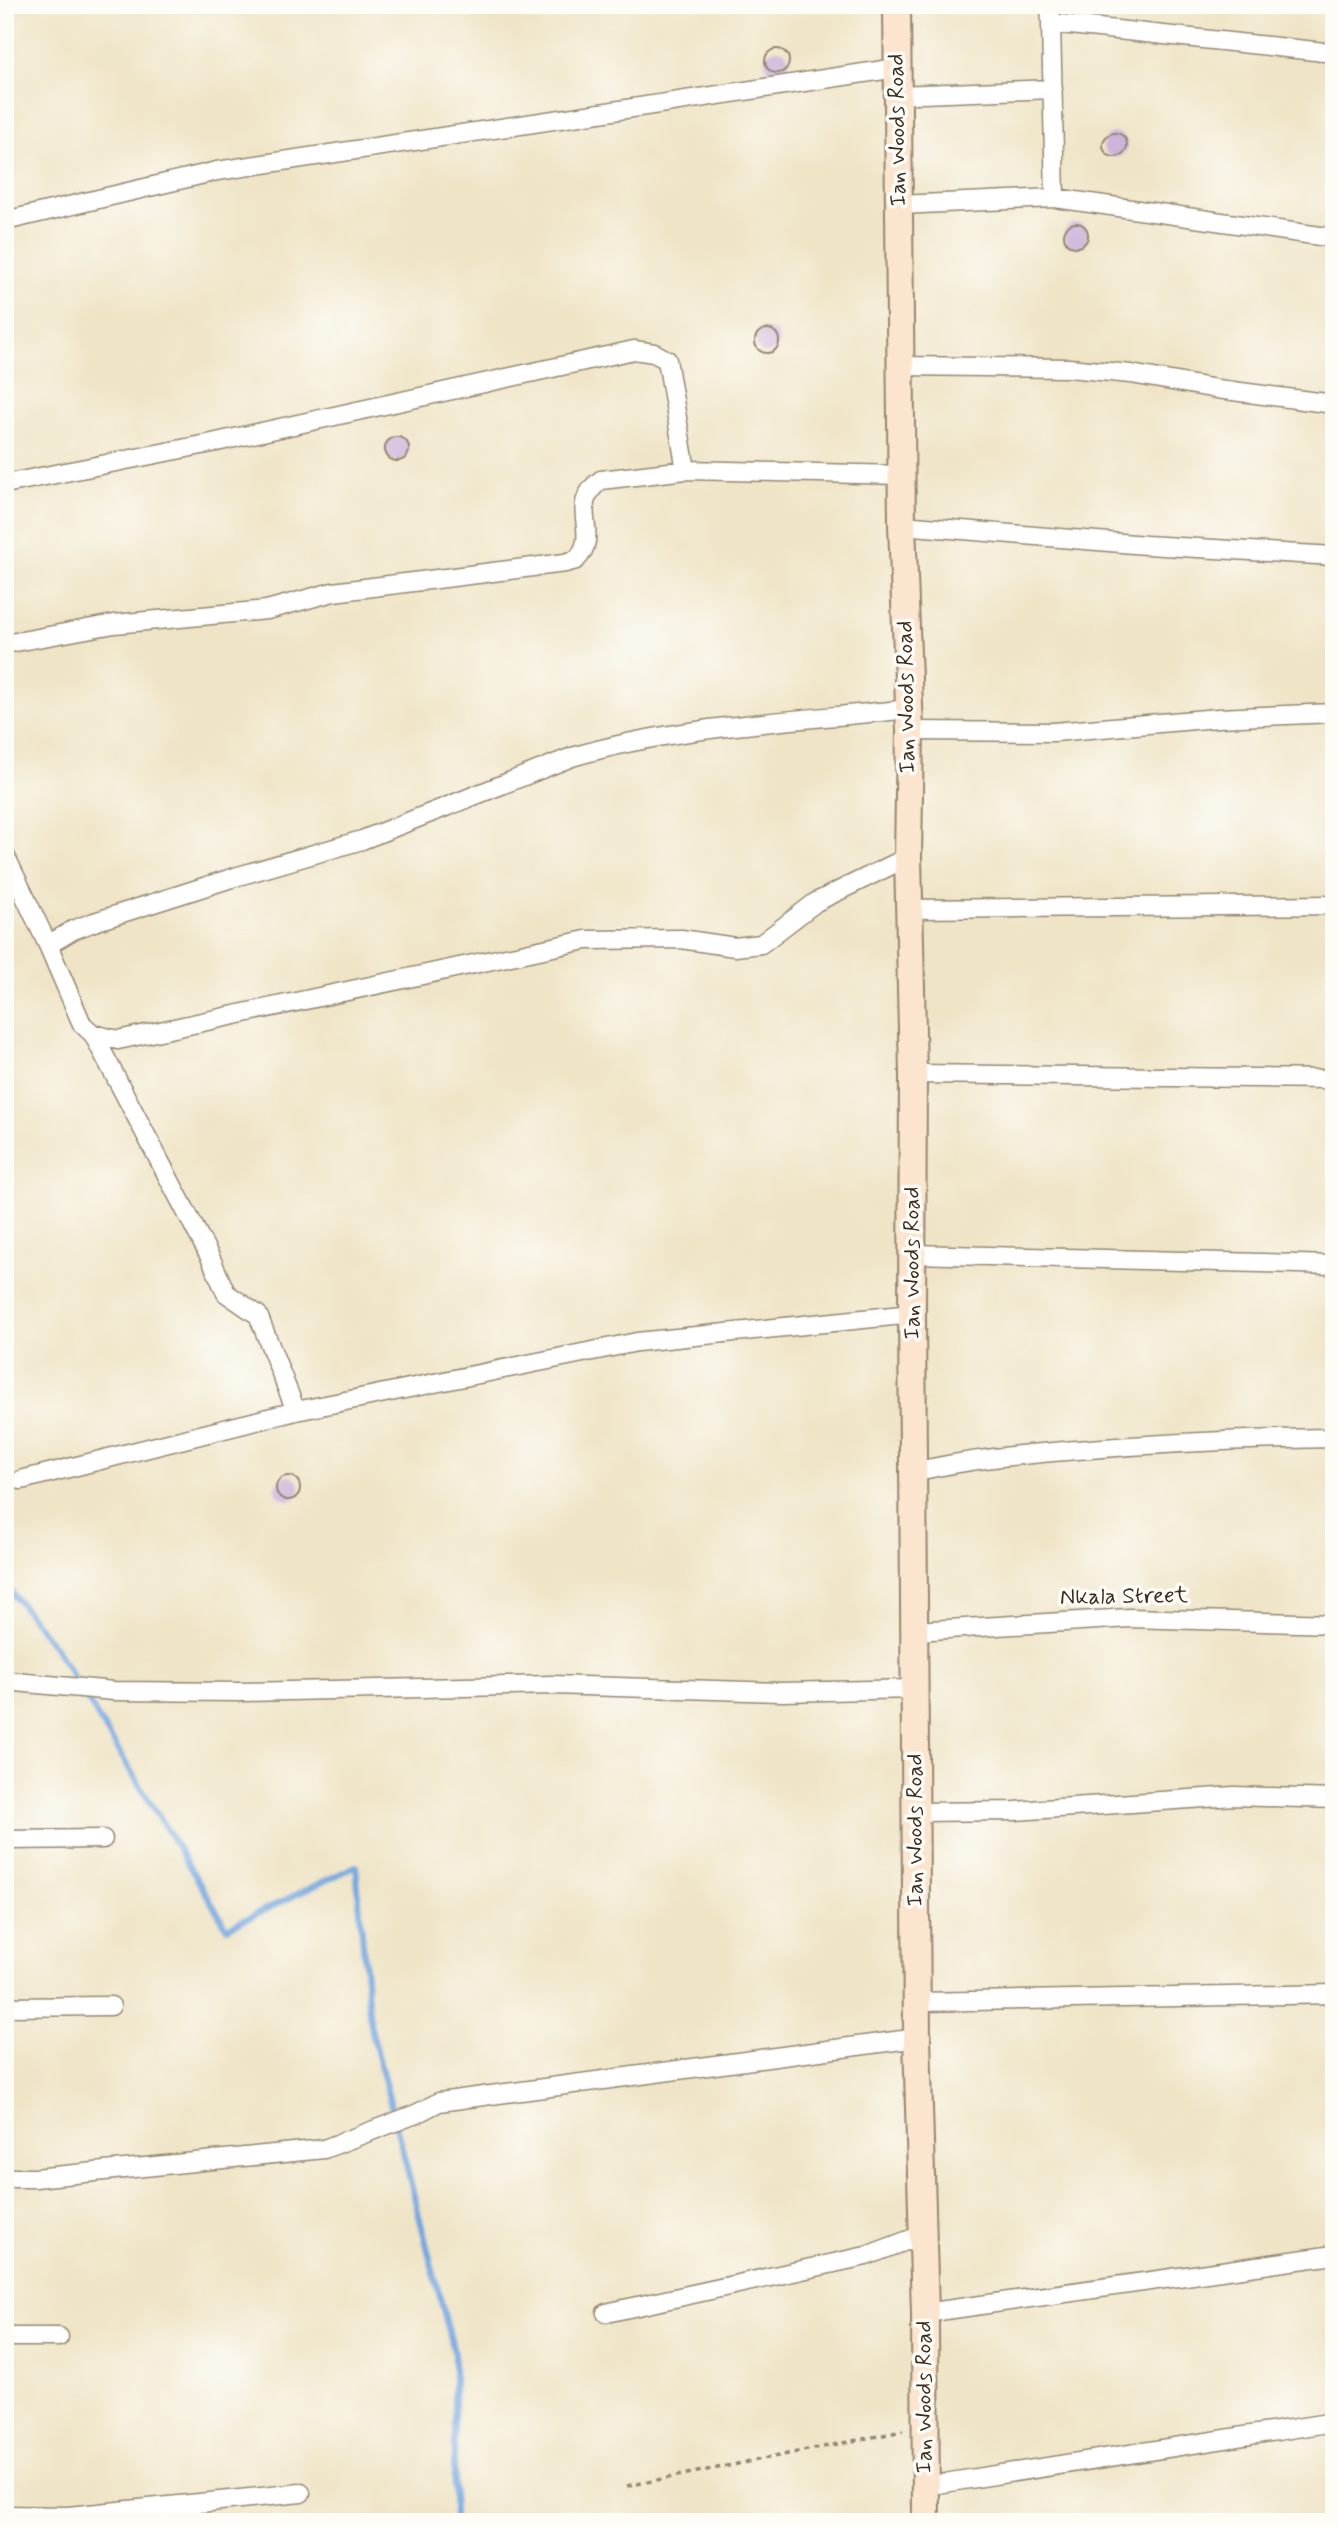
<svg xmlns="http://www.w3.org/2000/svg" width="1339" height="2527" viewBox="0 0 1339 2527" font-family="Mynerve,sans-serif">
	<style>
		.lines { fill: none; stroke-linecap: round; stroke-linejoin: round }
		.stream { stroke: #72a5de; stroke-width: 6 }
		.building { fill: #ceb3da }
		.street-casing { stroke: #958772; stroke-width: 21 }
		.secondary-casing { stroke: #958772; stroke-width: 30 }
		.path { stroke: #958772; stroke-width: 3.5; stroke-dasharray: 5 5; stroke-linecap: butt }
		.street { stroke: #fff; stroke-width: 18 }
		.secondary { stroke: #fbe5cf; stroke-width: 26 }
		.labels { text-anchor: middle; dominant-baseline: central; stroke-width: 7; stroke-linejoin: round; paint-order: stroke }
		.street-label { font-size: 23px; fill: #3b2a1e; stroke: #fdfcf7 }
	</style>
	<rect width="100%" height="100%" fill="#fdfcf7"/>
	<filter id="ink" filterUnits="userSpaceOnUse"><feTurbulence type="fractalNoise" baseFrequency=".0143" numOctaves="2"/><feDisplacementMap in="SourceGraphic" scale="14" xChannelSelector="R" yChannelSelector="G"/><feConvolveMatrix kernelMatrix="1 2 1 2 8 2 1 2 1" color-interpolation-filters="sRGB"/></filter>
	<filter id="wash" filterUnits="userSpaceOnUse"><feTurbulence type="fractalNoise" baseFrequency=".00686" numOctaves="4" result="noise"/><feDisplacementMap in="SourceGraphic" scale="28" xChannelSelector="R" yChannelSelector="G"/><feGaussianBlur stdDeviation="1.57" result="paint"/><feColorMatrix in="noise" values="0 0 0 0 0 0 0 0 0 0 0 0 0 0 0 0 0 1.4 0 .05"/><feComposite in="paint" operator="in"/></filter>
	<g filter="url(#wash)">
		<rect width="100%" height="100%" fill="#efe4c6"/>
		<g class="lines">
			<path class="stream" d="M5,1584L56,1649L227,1928L356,1866L370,2024L454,2352V2522"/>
		</g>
		<g id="blocks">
			<path class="building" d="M765 61a12 12 0 1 1 24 0a12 12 0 1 1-24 0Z
				M1103 145a12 12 0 1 1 24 0a12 12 0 1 1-24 0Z
				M1064 235a12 12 0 1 1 24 0a12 12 0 1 1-24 0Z
				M755 341a12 12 0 1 1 24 0a12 12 0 1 1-24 0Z
				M385 449a12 12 0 1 1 24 0a12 12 0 1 1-24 0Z
				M276 1488a12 12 0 1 1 24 0a12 12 0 1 1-24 0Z"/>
		</g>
	</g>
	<g filter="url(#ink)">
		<use href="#blocks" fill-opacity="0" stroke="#958772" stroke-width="2"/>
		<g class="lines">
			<defs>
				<path id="street" d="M1050,5L1051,23
					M897,95L1053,89
					M1055,198L1051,23L1334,53
					M899,205L1055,198L1334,238
					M5,221L217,171L897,68
					M900,366L1069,368L1131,374L1217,389L1334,404
					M5,484L212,443L634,350L654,353L667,360L686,470L902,475
					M902,525L1146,545L1334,556
					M5,644L114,624L267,610L333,592L565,563L576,560C603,532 565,507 601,480L686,470
					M910,731L1054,732L1218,718L1334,713
					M5,855L48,945
					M908,857L816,902L761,944L735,947L681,939L586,940L118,1040L93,1034L82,1024L48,945L73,930L94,922L235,877L362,840L572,757C678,725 799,721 909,709
					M909,909L1334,905
					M93,1034L211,1259L226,1293L258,1315L296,1411
					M913,1074L1334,1079
					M913,1254L1334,1265
					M914,1472C972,1458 1029,1454 1089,1449C1170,1443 1252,1439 1334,1438
					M21,1480L296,1411L637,1342L912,1314
					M915,1631L1130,1618L1334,1624
					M5,1681L114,1691L241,1692L552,1685L782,1692L915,1689
					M916,1812L1015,1811L1234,1796L1334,1799
					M5,1840L103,1839
					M917,2002L1334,1994
					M5,2007L111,2006
					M5,2178H35L324,2149L416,2114L439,2102L917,2038
					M606,2313L866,2256L922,2235
					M925,2313L1334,2255
					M5,2337H59
					M925,2486L1334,2422
					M5,2515L68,2516L301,2493"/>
				<path id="secondary" d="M897,5L902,525L910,731L908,857L913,1074L912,1314L917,2038L925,2313L926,2522"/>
			</defs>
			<use href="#street" class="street-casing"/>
			<use href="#secondary" class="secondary-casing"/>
			<path class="path" d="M627,2486L903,2431"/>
			<use href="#street" class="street"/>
			<use href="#secondary" class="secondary"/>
		</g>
	</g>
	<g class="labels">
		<g class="street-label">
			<text transform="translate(898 130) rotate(-91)">Ian Woods Road</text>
			<text transform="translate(907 697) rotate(-91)">Ian Woods Road</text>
			<text transform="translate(913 1263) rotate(-90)">Ian Woods Road</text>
			<text transform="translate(1124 1597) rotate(-1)">Nkala Street</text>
			<text transform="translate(916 1830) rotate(-90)">Ian Woods Road</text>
			<text transform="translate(925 2397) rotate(-90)">Ian Woods Road</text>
		</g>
	</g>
	<rect width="1339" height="2527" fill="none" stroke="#fdfcf7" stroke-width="28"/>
</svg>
